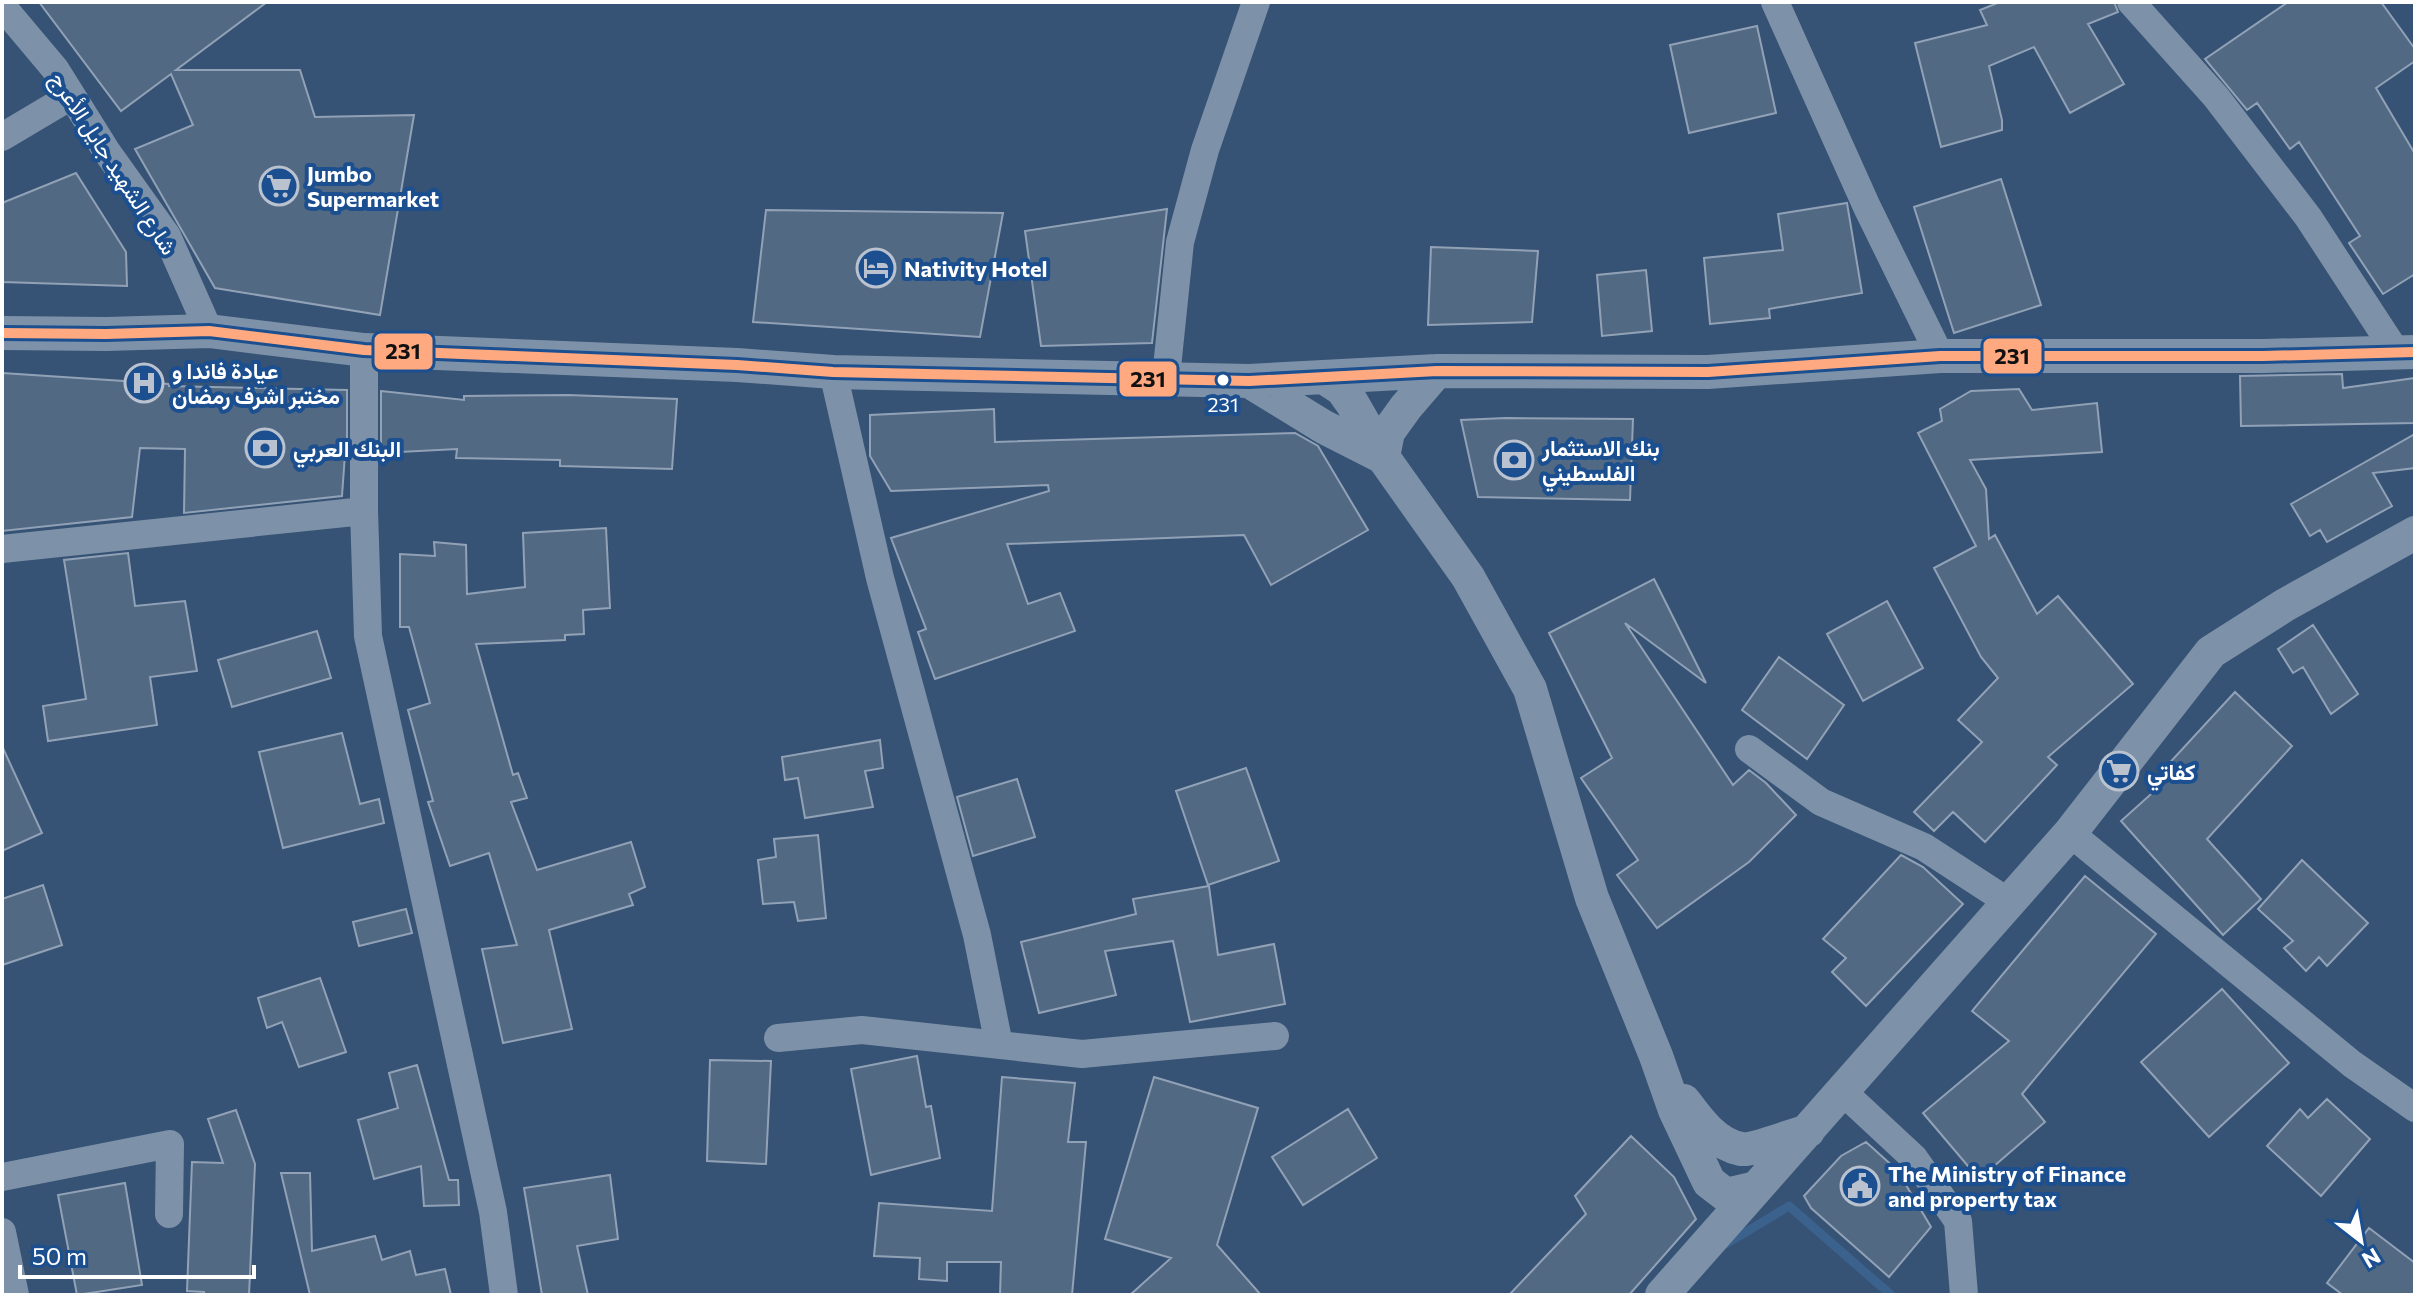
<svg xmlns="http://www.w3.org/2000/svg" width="2417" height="1297" viewBox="0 0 2417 1297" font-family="Commissioner,Vazirmatn,sans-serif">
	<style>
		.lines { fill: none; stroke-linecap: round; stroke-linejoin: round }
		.stream { stroke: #3b618d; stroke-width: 9 }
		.building { fill: #526984; stroke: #92a2b6; stroke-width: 2 }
		.minor { stroke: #7d92a8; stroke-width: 28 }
		.tertiary { stroke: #7d92a8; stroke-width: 34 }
		.bus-1-casing { stroke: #1b4f8f; stroke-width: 16 }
		.bus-1 { stroke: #ffa980; stroke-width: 10 }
		.bus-dot { fill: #fff; stroke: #1b4f8f; stroke-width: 3 }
		.labels { text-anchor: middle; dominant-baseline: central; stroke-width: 8; stroke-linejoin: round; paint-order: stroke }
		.bus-label { font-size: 20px; fill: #fff; stroke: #1b4f8f }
		.street-label { font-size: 22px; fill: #fff; stroke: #1b4f8f }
		.poi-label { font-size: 22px; font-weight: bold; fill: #fff; stroke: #1b4f8f; text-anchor: start }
		.line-badge { stroke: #1b4f8f; stroke-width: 3 }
		.pale-badge-label { font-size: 22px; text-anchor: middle; font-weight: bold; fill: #111 }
	</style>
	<rect width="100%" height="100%" fill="#365274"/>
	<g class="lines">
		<path class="stream" d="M1726,1244L1789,1206L1891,1295"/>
	</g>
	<path class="building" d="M39,2H267L176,70H300L315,117L414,115L380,315L215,288L135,149L193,125L171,74L121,111Z
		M2000,2H2114L2118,12L2088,24L2124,84L2070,113L2034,47L1989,66L2002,120V130L1941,147L1915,43L1987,25L1980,10Z
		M2288,2H2381L2415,49V61L2376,88L2415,154V274L2383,294L2349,243L2360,236L2299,142L2290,149L2257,103L2247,110L2205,59Z
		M1757,26L1776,113L1689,133L1670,45Z
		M76,173L126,252L127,286L2,282V203Z
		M2001,179L2041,305L1954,333L1914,207Z
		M1847,203L1862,293L1769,309L1770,318L1710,324L1704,258L1783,250L1778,214Z
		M1167,209L1152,343L1041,346L1025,231Z
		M766,210L1003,213L980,337L753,322Z
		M1431,247L1538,251L1532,322L1428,325Z
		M1646,270L1652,331L1602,336L1597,275Z
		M2,373L169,384V386L347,390V454H345L342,496L184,513L185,449L140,448L132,517L2,531Z
		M2342,374L2343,388L2415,378V423L2241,426L2240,376Z
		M2019,389L2032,410L2097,403L2102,452L1970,460L1986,489L1989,539L1995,535L2037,614L2058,596L2133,684L2048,757L2057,765L1985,842L1953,812L1934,831L1914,812L1982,742L1958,720L1998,678L1981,657L1934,568L1976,546L1918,433L1942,421L1940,409L1971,391Z
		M381,391L464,400V396L568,395L677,399L672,469L560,466V460L456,458L457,449L381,453Z
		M994,409L995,442L1295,433L1318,446L1368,530L1271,585L1244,535L1007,544L1028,604L1060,593L1075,631L935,679L918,632L926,629L891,538L1049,491L1048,485L891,491L870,456V415Z
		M1506,418L1633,419L1630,500L1478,497L1461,420Z
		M2415,434V468L2373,473L2392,506L2327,542L2320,530L2310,536L2291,504Z
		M606,528L610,608L583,610L584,634L565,635V640L476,644L513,775L518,773L527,798L511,802L537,870L631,842L645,887L629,894L633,905L549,930L572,1029L503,1043L482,949L517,945L489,853L450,866L428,802L433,801L408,710L430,703L409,627H400V554L435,556L434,542L466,545L467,594L525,587L523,533Z
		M128,553L135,606L185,601L197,671L150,677L157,725L48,741L43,706L86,699L64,560Z
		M1654,579L1706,683L1625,623L1733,785L1749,770L1766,783L1796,815L1749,862L1657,928L1617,875L1638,860L1581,778L1612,758L1549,633Z
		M1887,601L1923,668L1863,701L1827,634Z
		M2313,625L2358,694L2331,714L2303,667L2293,673L2278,649Z
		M317,631L331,678L232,707L218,660Z
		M1779,657L1844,705L1807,759L1742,710Z
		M2235,692L2292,746L2207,839L2261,899L2223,935L2121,821L2170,777L2163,770Z
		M342,733L360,804L379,799L384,823L283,848L259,752Z
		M880,740L883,768L865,771L873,807L805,818L798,778L785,780L782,757Z
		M2,746L42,833L2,851Z
		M1246,768L1279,861L1208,885L1176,791Z
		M1017,779L1035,837L973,856L957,797Z
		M818,835L826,918L798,921L794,902L763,904L758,860L776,857L774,839Z
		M1901,855L1923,867L1963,904L1866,1006L1832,972L1846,958L1823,939Z
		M2302,860L2368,923L2327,966L2319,957L2306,971L2284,948L2293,941L2258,909Z
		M2085,876L2156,934L2022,1094L2045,1122L1979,1179L1923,1113L2009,1041L1972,1011Z
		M43,885L62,945L2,965V899Z
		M1209,886L1218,955L1274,944L1285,1004L1190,1022L1173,941L1105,951L1116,995L1039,1013L1021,942L1136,914L1133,899Z
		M406,909L412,933L359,946L353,922Z
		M320,978L346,1052L299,1067L282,1022L267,1028L258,998Z
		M2222,989L2289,1063L2209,1137L2141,1062Z
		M917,1056L926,1107L931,1106L940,1158L871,1175L851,1069Z
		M710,1060L771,1061L766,1164L707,1161Z
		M417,1065L449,1180H458L459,1205L424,1206L421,1166L374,1179L358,1120L398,1108L389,1073Z
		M1002,1077L1075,1083L1068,1142H1086L1072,1295H1000L1001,1262H947V1281L919,1279L920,1258L874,1256L879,1203L992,1211Z
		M1154,1077L1258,1108L1217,1245L1261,1295H1130L1171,1258L1105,1239Z
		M2327,1099L2370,1139L2321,1196L2267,1146L2300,1109L2308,1118Z
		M1348,1109L1377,1158L1303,1205L1272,1157Z
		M236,1110L255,1164L249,1295H204V1292L187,1291L192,1162L223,1163L208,1119Z
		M1631,1136L1674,1177L1696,1219L1629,1295H1509L1586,1214L1575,1196Z
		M1866,1142L1897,1170L1931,1227L1889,1277L1811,1208L1804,1196L1841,1156Z
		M281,1173H310L312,1251L375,1236L382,1260L410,1251L416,1275L445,1269L451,1295H310Z
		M610,1175L618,1239L577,1246L588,1295H542L524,1188Z
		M125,1183L142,1285L77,1295L58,1195Z
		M2369,1228L2415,1263V1295H2343L2327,1283Z"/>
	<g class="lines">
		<path class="minor" d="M1775,2L1867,207L1940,356
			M2131,2L2216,97L2308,217L2396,352
			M2,6L55,69L107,152L167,236L209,331
			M2,137L71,96
			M364,350V511L368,636L493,1212L504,1295
			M833,372L880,578L977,935L999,1045
			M1166,377L1180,242L1205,150L1256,2
			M2,549L364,511
			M1749,749L1821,802L1924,847L2010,903
			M2070,833L2352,1064L2415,1108
			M778,1038L862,1030L1082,1054L1275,1036
			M1843,1092L1914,1158L1958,1221L1964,1295
			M2,1177L170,1144L169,1214
			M2,1232L15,1295"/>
		<path class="tertiary" d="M2,333L106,334L209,331L364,350L737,365L833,372L1249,381L1437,371L1708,372L1940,356H2263L2415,352
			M1325,378L1342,389L1352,403L1383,457L1468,577L1530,689L1592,898L1656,1056L1675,1110L1709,1182L1726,1195L1756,1188
			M1249,381L1324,427L1383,457L1388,432L1406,407L1437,371
			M1684,1101C1698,1120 1715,1144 1741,1149C1751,1151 1794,1135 1808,1131
			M1662,1295L2070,833L2211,652L2285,605L2415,533"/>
		<defs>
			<path id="bus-1" d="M2,333L106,334L209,331L364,350L737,365L833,372L1249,381L1437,371L1708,372L1940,356H2263L2415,352"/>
		</defs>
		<use href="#bus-1" class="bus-1-casing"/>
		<use href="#bus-1" class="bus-1"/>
	</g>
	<defs>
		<symbol id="supermarket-ring" viewBox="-11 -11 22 22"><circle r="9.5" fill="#1b4f8f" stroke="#b9c2ce" stroke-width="1.5"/><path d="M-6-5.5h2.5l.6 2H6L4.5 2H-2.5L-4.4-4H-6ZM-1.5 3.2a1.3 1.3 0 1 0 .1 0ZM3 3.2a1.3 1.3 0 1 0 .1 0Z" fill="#b9c2ce"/></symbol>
		<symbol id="hotel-ring" viewBox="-11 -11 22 22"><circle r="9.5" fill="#1b4f8f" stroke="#b9c2ce" stroke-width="1.5"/><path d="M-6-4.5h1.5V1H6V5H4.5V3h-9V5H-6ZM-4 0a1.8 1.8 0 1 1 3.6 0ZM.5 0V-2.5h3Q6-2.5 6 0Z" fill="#b9c2ce"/></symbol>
		<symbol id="hospital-ring" viewBox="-11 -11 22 22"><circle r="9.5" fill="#1b4f8f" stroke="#b9c2ce" stroke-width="1.5"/><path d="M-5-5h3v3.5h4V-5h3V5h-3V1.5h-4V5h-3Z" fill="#b9c2ce"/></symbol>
		<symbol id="bank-ring" viewBox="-11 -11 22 22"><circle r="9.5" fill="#1b4f8f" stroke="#b9c2ce" stroke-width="1.5"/><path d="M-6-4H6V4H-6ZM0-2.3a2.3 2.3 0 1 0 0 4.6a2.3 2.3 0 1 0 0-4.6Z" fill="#b9c2ce"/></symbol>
		<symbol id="civic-ring" viewBox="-11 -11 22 22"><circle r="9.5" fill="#1b4f8f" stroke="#b9c2ce" stroke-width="1.5"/><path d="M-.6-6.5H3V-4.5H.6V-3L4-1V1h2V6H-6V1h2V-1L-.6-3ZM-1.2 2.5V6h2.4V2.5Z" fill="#b9c2ce"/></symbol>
	</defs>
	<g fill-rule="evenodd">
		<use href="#supermarket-ring" x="257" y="164" width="44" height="44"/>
		<use href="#hotel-ring" x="854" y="246" width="44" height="44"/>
		<use href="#hospital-ring" x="122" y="361" width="44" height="44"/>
		<use href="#bank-ring" x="243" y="426" width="44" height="44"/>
		<use href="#bank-ring" x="1492" y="438" width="44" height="44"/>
		<use href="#supermarket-ring" x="2097" y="749" width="44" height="44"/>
		<use href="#civic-ring" x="1838" y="1164" width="44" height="44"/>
	</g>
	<circle class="bus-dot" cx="1223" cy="380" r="7"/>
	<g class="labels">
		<g class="bus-label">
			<text x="1223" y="404">231</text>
		</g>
		<g class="street-label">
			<text transform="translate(114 163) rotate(57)">شارع الشهيد جايل الأعرج</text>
		</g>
		<g class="poi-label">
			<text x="307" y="173">Jumbo<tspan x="307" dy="25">Supermarket</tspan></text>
			<text x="904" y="268">Nativity Hotel</text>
			<text x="172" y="370">عيادة فاندا و<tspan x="172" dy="25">مختبر اشرف رمضان</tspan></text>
			<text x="1542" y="447">بنك الاستثمار<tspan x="1542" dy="25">الفلسطيني</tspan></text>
			<text x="293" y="448">البنك العربي</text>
			<text x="2147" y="771">كفاتي</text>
			<text x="1888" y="1173">The Ministry of Finance<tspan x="1888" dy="25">and property tax</tspan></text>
		</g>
	</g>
	<g class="line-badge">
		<rect x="373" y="332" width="61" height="39" rx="8" fill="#ffa980"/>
		<rect x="1982" y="337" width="61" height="38" rx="8" fill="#ffa980"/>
		<rect x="1118" y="360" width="60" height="38" rx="8" fill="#ffa980"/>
	</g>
	<g class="pale-badge-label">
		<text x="403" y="359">231</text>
		<text x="2012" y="364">231</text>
		<text x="1148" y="387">231</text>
	</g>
	<rect width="2417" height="1297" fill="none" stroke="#ffffff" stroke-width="8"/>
	<g transform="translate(2361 1241) rotate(149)" stroke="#1b4f8f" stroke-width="6" paint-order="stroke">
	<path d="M0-6L14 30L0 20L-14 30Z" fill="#ffffff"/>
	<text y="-12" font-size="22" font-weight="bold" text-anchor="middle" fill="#ffffff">N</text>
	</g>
	<path d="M20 1265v12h234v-12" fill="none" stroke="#ffffff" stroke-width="4"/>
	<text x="32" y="1265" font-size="24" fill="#ffffff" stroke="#1b4f8f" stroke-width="6" paint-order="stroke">50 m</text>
</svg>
